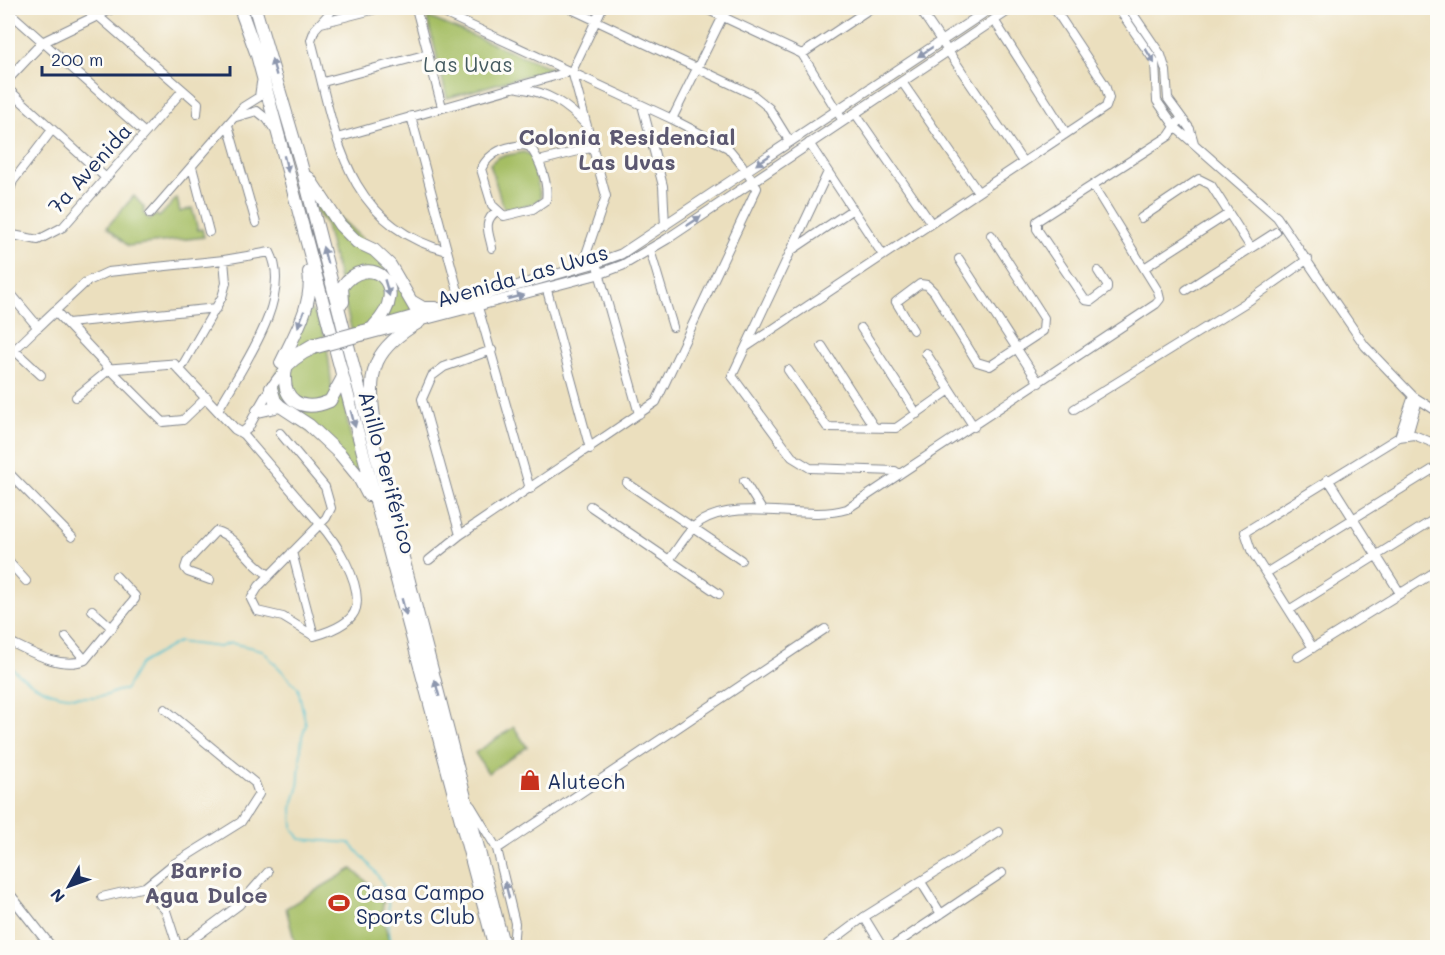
<svg xmlns="http://www.w3.org/2000/svg" width="1445" height="955" viewBox="0 0 1445 955" font-family="Mali,sans-serif">
	<style>
		.green { fill: #a5be64; stroke: #607661; stroke-width: 1.5 }
		.lines { fill: none; stroke-linecap: round; stroke-linejoin: round }
		.stream { stroke: #57c2d2; stroke-width: 1.5 }
		.minor-casing { stroke: #83878e; stroke-width: 10 }
		.tertiary-casing { stroke: #83878e; stroke-width: 11 }
		.trunk-casing { stroke: #83878e; stroke-width: 14 }
		.minor { stroke: #fff; stroke-width: 8 }
		.tertiary { stroke: #fff; stroke-width: 9 }
		.trunk { stroke: #fff; stroke-width: 12 }
		.tertiary-bridge-casing { stroke: #83878e; stroke-width: 11; stroke-linecap: butt }
		.tertiary-bridge { stroke: #fff; stroke-width: 9 }
		.oneway { fill: #8d97ae }
		.labels { text-anchor: middle; dominant-baseline: central; stroke-width: 6; stroke-linejoin: round; paint-order: stroke }
		.park-label { font-size: 21px; fill: #445a60; stroke: #fdfcf7 }
		.street-label { font-size: 21px; fill: #1b2f5e; stroke: #fdfcf7 }
		.poi-label { font-size: 21px; fill: #1b2f5e; stroke: #fdfcf7; text-anchor: start }
		.neighbourhood-label { font-size: 22px; font-weight: bold; fill: #5c5871; stroke: #fdfcf7 }
	</style>
	<rect width="100%" height="100%" fill="#fdfcf7"/>
	<filter id="ink" filterUnits="userSpaceOnUse"><feTurbulence type="fractalNoise" baseFrequency=".0167" numOctaves="2"/><feDisplacementMap in="SourceGraphic" scale="12" xChannelSelector="R" yChannelSelector="G"/><feConvolveMatrix kernelMatrix="1 2 1 2 8 2 1 2 1" color-interpolation-filters="sRGB"/></filter>
	<filter id="wash" filterUnits="userSpaceOnUse"><feTurbulence type="fractalNoise" baseFrequency=".008" numOctaves="4" result="noise"/><feDisplacementMap in="SourceGraphic" scale="24" xChannelSelector="R" yChannelSelector="G"/><feGaussianBlur stdDeviation="1.35" result="paint"/><feColorMatrix in="noise" values="0 0 0 0 0 0 0 0 0 0 0 0 0 0 0 0 0 1.4 0 .05"/><feComposite in="paint" operator="in"/></filter>
	<g filter="url(#wash)">
		<rect width="100%" height="100%" fill="#ebdfbe"/>
		<path class="green" d="M427,17L552,68L447,98Z
			M523,152L529,154L532,159L541,198L532,204L507,210L503,207L490,164L498,157Z
			M317,191L323,202L374,250L418,313L352,332L325,222L313,208Z
			M134,196L144,207V214L150,220L156,215L159,217L177,198L180,212L192,208L198,230L202,229L204,237L128,246L107,227Z
			M306,306C329,322 329,365 332,390L346,392C345,411 347,430 355,448C359,458 365,463 368,474L358,476L280,406L271,388Z
			M514,727L527,747L488,773L475,753Z
			M352,869L384,897L382,914L391,947H296L286,908Z"/>
		<g class="lines">
			<path class="stream" d="M8,665C38,693 60,700 103,696C112,695 115,689 125,690L140,664L178,642L219,647L231,643L262,650L298,688L306,725L302,736L298,789L292,808L293,828L300,839L350,843C362,857 384,877 387,897C391,917 385,924 393,948"/>
		</g>
	</g>
	<g filter="url(#ink)">
		<g class="lines">
			<defs>
				<path id="minor" d="M334,8L315,29L311,40C335,128 342,224 447,251
					M416,8L442,107
					M433,8L672,119L728,148L742,165
					M569,8L752,94L769,108L790,142
					M704,8L802,54L843,121
					M919,8L1023,162
					M1118,8L1155,62L1157,101L1176,128L1277,217L1365,346L1413,396L1438,412
					M1129,8L1161,55L1166,71L1168,99L1190,129L1194,143
					M8,11L145,133
					M97,15L198,103L197,114
					M994,20L1066,133
					M321,23L380,8
					M802,54L871,8
					M323,82L428,54
					M902,82L978,192
					M518,88C548,92 567,104 587,126
					M8,89L106,178
					M642,105L663,186L665,226
					M855,113L931,223
					M411,116L462,306
					M236,117L257,111L267,119L274,129
					M672,119L727,8
					M228,125L256,223
					M337,138L572,71
					M809,143L883,255
					M524,145L530,147C540,160 549,184 546,200L533,209L504,216L492,205L481,169C490,151 505,147 524,145Z
					M539,161L594,147
					M192,167L209,232
					M828,172L732,376L792,457L810,468L895,471L899,474
					M8,196L13,181L52,130
					M150,214L243,107L259,97L261,83
					M1141,218L1199,179L1211,185L1251,248
					M8,234L38,240L63,227L183,90
					M492,248C489,233 482,221 497,211
					M650,250L673,327
					M792,250L853,209
					M959,259L1039,383
					M582,266L606,196L572,71L602,8
					M1144,268L1228,214
					M598,269L639,414
					M1098,271L1107,285V289L1091,301L1085,300L1037,229V221L1169,136L1181,118
					M547,290L590,449
					M1186,290L1276,232
					M476,300L530,489
					M55,311L86,282L108,272L224,260L270,252C294,298 240,370 218,410
					M68,323L217,308
					M861,328L917,414
					M913,330L896,302L920,284L927,285L934,292L977,362L990,366L1043,331L1044,318L991,235
					M822,346L874,427
					M746,347L1106,107L1109,98L1105,85L1054,8
					M14,350L41,375
					M926,353L974,427
					M8,356L38,327
					M181,368L222,297L226,283L224,260
					M788,370L827,427L896,428L950,390
					M76,397L110,369L163,422L183,420L207,397
					M1074,409L1250,300L1308,259
					M242,433L320,524C336,542 362,583 356,608C352,624 328,632 314,636L283,617L257,611L251,599L259,586L326,518L331,508L325,487L280,433
					M1408,435L1418,400
					M1399,437L1413,396
					M8,472L72,537
					M1328,479L1400,593
					M744,481L762,510
					M627,483L741,560
					M590,506L719,594
					M460,535L422,399L432,376L444,367L492,350
					M292,552L314,636
					M429,560L460,535L656,402L757,188L746,171
					M669,560C679,547 688,530 701,521C740,497 806,522 847,509L1156,304L1160,299L1158,291L1094,187
					M8,561L26,581
					M1266,573L1438,466
					M210,580L188,572L185,568L187,562L216,531C238,537 249,565 270,575
					M92,610L112,628
					M1289,610L1438,517
					M66,637L85,660
					M8,641C29,651 60,670 85,660L135,599V596L116,576
					M1313,648L1251,550L1245,532L1399,437L1414,435L1438,445
					M1298,657L1438,570
					M471,806L497,849L515,923L513,948
					M497,849L825,629
					M921,882L941,914
					M145,887L166,911L178,948
					M102,897L145,887L172,865L241,822L259,794L255,783L165,709
					M864,917L883,948
					M828,944L864,917L999,832
					M95,948H105
					M181,948L239,905L268,872
					M890,948L1002,873"/>
				<path id="tertiary" d="M8,79L43,42L113,8
					M8,291L38,327L55,311L110,369L174,364L235,429L242,433L248,428C265,397 280,363 315,349
					M362,330L596,263L621,254L991,8
					M363,336L599,274L623,265L667,239L1012,8
					M284,360L313,343
					M8,892L52,948"/>
				<path id="trunk" d="M240,8L257,55L280,141L495,948
					M255,8L301,164L504,948
					M309,178L340,225L357,242L374,250L390,265L418,313
					M411,301L423,308H435
					M343,302L342,287C368,250 414,285 374,326
					M281,363C294,335 314,304 309,272
					M286,368C280,401 302,413 330,401L342,379
					M271,388L275,401L280,406L309,425L340,454L358,476L368,495
					M258,411L280,406
					M374,418C367,369 375,348 419,322"/>
			</defs>
			<use href="#minor" class="minor-casing"/>
			<use href="#tertiary" class="tertiary-casing"/>
			<use href="#trunk" class="trunk-casing"/>
			<use href="#minor" class="minor"/>
			<use href="#tertiary" class="tertiary"/>
			<use href="#trunk" class="trunk"/>
			<defs>
				<path id="tertiary-bridge" d="M313,343L362,330
					M315,349L363,336"/>
			</defs>
			<use href="#tertiary-bridge" class="tertiary-bridge-casing"/>
			<use href="#tertiary-bridge" class="tertiary-bridge"/>
		</g>
		<defs><path id="oneway-solid" d="M-6-.8H1V-3.2L6.5 0L1 3.2V.8H-6Z" transform="scale(1.5)"/></defs>
		<g class="oneway">
			<use href="#oneway-solid" transform="translate(925 52) rotate(147)"/>
			<use href="#oneway-solid" transform="translate(1150 56) rotate(59)"/>
			<use href="#oneway-solid" transform="translate(274 67) rotate(-106)"/>
			<use href="#oneway-solid" transform="translate(763 160) rotate(146)"/>
			<use href="#oneway-solid" transform="translate(286 164) rotate(76)"/>
			<use href="#oneway-solid" transform="translate(694 221) rotate(-34)"/>
			<use href="#oneway-solid" transform="translate(325 255) rotate(-105)"/>
			<use href="#oneway-solid" transform="translate(387 288) rotate(74)"/>
			<use href="#oneway-solid" transform="translate(516 297) rotate(-14)"/>
			<use href="#oneway-solid" transform="translate(301 319) rotate(111)"/>
			<use href="#oneway-solid" transform="translate(353 419) rotate(75)"/>
			<use href="#oneway-solid" transform="translate(404 607) rotate(75)"/>
			<use href="#oneway-solid" transform="translate(437 688) rotate(-105)"/>
			<use href="#oneway-solid" transform="translate(507 890) rotate(-104)"/>
		</g>
	</g>
	<defs>
		<symbol id="shop-bare" viewBox="-9 -9 18 18"><path d="M-5-2.5h2.3a2.7 3.5 0 0 1 5.4 0H5L5.5 6h-11ZM-1.5-2.5h3a1.5 2.3 0 0 0-3 0Z" fill="#c8321e" stroke="#fdfcf7" stroke-width="2.5" paint-order="stroke"/></symbol>
		<symbol id="stadium-bare" viewBox="-9 -9 18 18"><path d="M0-5a6.5 5 0 1 0 0 10a6.5 5 0 1 0 0-10ZM-3.5-1.8h7v3.6h-7Z" fill="#c8321e" stroke="#fdfcf7" stroke-width="2.5" paint-order="stroke"/></symbol>
	</defs>
	<g fill-rule="evenodd">
		<use href="#shop-bare" x="515" y="765" width="30" height="30"/>
		<use href="#stadium-bare" x="324" y="888" width="30" height="30"/>
	</g>
	<g class="labels">
		<g class="park-label">
			<text x="468" y="63">Las Uvas</text>
		</g>
		<g class="street-label">
			<text transform="translate(89 168) rotate(-48)">7a Avenida</text>
			<text transform="translate(522 275) rotate(-16)">Avenida Las Uvas</text>
			<text transform="translate(388 472) rotate(75)">Anillo Periférico</text>
		</g>
		<g class="poi-label">
			<text x="547" y="780">Alutech</text>
			<text x="356" y="891">Casa Campo<tspan x="356" dy="24">Sports Club</tspan></text>
		</g>
		<g class="neighbourhood-label">
			<text x="627" y="136">Colonia Residencial<tspan x="627" dy="25">Las Uvas</tspan></text>
			<text x="206" y="869">Barrio<tspan x="206" dy="25">Agua Dulce</tspan></text>
		</g>
	</g>
	<rect width="1445" height="955" fill="none" stroke="#fdfcf7" stroke-width="30"/>
	<g transform="translate(69 886) rotate(230)" stroke="#fdfcf7" stroke-width="4.5" paint-order="stroke">
	<path d="M0-4.5L10 22L0 15L-10 22Z" fill="#1b2f5e"/>
	<text y="-9" font-size="16" font-weight="bold" text-anchor="middle" fill="#1b2f5e">N</text>
	</g>
	<path d="M42 66v9h188v-9" fill="none" stroke="#1b2f5e" stroke-width="3"/>
	<text x="51" y="66" font-size="18" fill="#1b2f5e" stroke="#fdfcf7" stroke-width="4.5" paint-order="stroke">200 m</text>
</svg>
